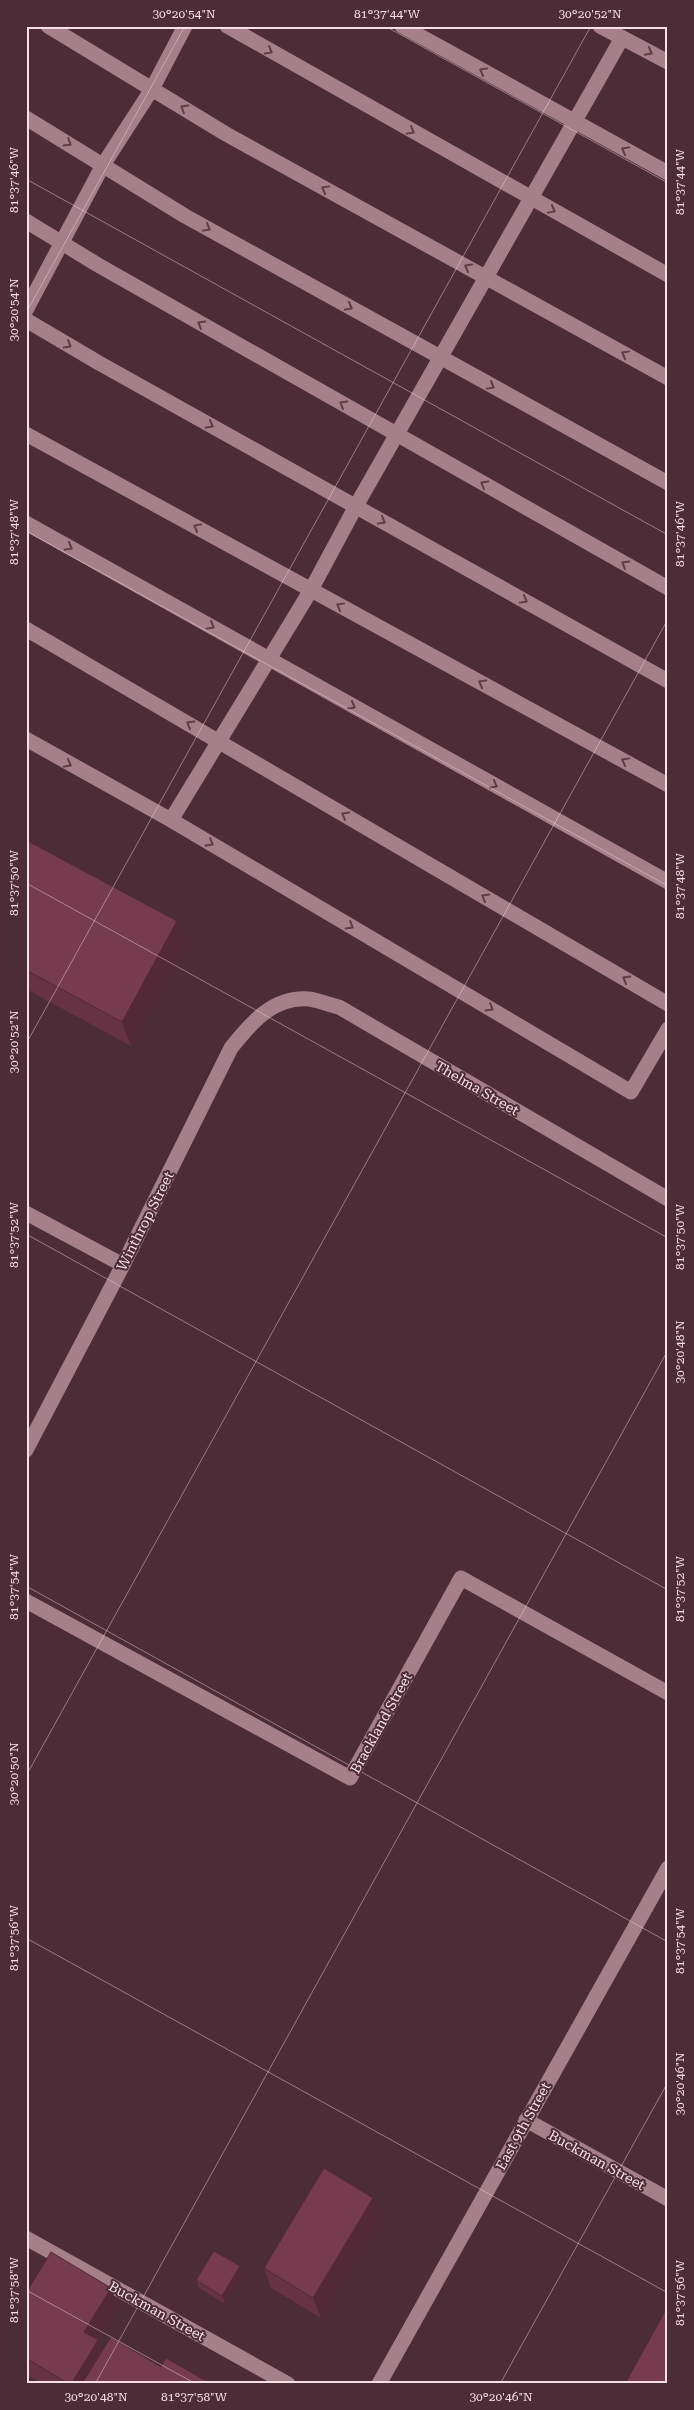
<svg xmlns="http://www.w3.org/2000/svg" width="694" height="2410" viewBox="0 0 694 2410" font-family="'Roboto Serif',serif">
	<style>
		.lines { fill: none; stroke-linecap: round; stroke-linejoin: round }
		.lane { stroke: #a57f89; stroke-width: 15 }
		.street { stroke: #a57f89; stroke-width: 15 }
		.wall { fill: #634 }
		.shaded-wall { fill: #532937 }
		.building { fill: #773b4f; stroke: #532937 }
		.oneway { stroke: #5e3d47 }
		.ticks { fill: none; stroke: #f7e1e7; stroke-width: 1; stroke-opacity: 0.45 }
		.labels { text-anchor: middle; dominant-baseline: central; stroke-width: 4; stroke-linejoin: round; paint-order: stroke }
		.street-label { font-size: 14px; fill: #f7e1e7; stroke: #4c2c36 }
		.neatline { fill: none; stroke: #f7e1e7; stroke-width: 2 }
		.ticks-label { font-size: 12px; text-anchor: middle; fill: #f7e1e7 }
	</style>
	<rect width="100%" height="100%" fill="#4c2c36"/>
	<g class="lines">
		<path class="lane" d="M48,26L226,134L668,378
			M227,26L668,275
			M402,26L668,173
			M600,26L668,62
			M26,118L185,216L668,483
			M26,221L98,265L668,588
			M26,310L103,165L152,89L185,26
			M26,320L99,363L668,681
			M26,434L668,785
			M26,523L668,882
			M26,629L668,1004
			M26,739L171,820L631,1092L668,1029
			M171,820L311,590L356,506L622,38"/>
		<path class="street" d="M26,1213L123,1265
			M26,1450L123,1265L231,1048C251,1023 273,996 309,999C318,1000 329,1005 339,1007L668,1199
			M26,1601L350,1778L461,1578L668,1693
			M526,2120L668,2199
			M26,2238L288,2384
			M379,2384L668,1868"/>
	</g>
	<path class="wall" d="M26,840L185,945L131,1046L26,989Z
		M381,2218L321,2318L271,2288L264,2268Z
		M240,2266L243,2274L225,2304L199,2288L196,2280Z
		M111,2288L118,2308L98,2341L102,2352L161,2367L208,2384H43L26,2374V2293Z"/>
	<path class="shaded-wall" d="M177,921L185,945L131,1046L122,1022Z
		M373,2198L381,2218L321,2318L313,2298Z
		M240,2266L243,2274L225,2304L222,2296Z
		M111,2288L118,2308L98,2341L105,2360L83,2382L84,2384H71L84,2332Z"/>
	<path class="building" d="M26,840L177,921L122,1022L26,970Z
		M324,2168L373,2198L313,2298L264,2268Z
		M214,2251L240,2266L222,2296L196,2280Z
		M51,2252L111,2288L84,2332L98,2340L71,2384H69L26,2358V2293Z
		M668,2306V2384H630L626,2382Z
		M111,2337L161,2367L166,2358L208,2382L207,2384H86L83,2382Z"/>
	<defs><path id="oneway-chevron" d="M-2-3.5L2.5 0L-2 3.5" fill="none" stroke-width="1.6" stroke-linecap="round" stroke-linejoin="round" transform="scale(1.25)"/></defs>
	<g class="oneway">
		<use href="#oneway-chevron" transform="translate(269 51) rotate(30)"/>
		<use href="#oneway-chevron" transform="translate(649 52) rotate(28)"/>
		<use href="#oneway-chevron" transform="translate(483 71) rotate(-151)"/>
		<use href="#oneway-chevron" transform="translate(184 108) rotate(-149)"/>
		<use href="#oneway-chevron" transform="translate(411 131) rotate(29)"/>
		<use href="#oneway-chevron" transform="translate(68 143) rotate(32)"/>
		<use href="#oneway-chevron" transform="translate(625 150) rotate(-151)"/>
		<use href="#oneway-chevron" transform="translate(325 189) rotate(-151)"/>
		<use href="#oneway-chevron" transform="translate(552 210) rotate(29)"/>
		<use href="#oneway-chevron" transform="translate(207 228) rotate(29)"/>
		<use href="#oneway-chevron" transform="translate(468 267) rotate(-151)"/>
		<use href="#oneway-chevron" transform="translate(349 307) rotate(29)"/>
		<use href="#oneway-chevron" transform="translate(201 324) rotate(-150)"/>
		<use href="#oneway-chevron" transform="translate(68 345) rotate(31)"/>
		<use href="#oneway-chevron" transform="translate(625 354) rotate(-151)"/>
		<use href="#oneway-chevron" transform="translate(491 386) rotate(29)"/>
		<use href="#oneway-chevron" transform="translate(343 404) rotate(-150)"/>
		<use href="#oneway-chevron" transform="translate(210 425) rotate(29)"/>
		<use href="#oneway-chevron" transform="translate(484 484) rotate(-150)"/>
		<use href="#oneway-chevron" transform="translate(382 521) rotate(29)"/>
		<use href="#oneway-chevron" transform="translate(197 527) rotate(-151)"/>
		<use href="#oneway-chevron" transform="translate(69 547) rotate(29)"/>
		<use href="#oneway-chevron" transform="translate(625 564) rotate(-150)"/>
		<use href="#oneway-chevron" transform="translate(524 600) rotate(29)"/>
		<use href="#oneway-chevron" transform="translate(340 606) rotate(-151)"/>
		<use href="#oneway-chevron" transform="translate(211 626) rotate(29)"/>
		<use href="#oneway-chevron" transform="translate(482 683) rotate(-151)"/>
		<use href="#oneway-chevron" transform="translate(352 706) rotate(29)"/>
		<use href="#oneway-chevron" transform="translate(190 724) rotate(-150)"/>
		<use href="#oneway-chevron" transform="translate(625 761) rotate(-151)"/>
		<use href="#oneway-chevron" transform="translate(68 764) rotate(29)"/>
		<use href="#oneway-chevron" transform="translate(494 785) rotate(29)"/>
		<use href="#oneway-chevron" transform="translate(345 815) rotate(-150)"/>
		<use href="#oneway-chevron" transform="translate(210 843) rotate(31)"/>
		<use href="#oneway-chevron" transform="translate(485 897) rotate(-150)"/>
		<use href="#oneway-chevron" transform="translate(350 926) rotate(31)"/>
		<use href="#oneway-chevron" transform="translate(626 979) rotate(-150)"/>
		<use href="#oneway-chevron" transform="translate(490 1008) rotate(31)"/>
	</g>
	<path class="ticks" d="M385,26L668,183M26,179L668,535M26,313L185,26M26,531L668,886M26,883L668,1238M26,1044L591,26M26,1234L668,1590M26,1586L668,1942M26,1776L668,619M26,1938L668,2293M26,2290L196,2384M95,2384L668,1350M500,2384L668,2082"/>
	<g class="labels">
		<g class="street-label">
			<text transform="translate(477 1088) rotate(30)">Thelma Street</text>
			<text transform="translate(145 1221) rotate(-63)">Winthrop Street</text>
			<text transform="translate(381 1723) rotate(-61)">Brackland Street</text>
			<text transform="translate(523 2126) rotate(-61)">East 9th Street</text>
			<text transform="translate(597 2160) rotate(29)">Buckman Street</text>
			<text transform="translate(157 2311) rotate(29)">Buckman Street</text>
		</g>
	</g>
	<rect width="694" height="2410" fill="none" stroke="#4c2c36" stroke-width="55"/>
	<rect x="28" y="28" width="638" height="2354" class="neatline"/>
	<g class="ticks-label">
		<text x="184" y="18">30°20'54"N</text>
		<text x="387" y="18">81°37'44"W</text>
		<text x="590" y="18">30°20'52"N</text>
		<text transform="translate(14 180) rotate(-90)" y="4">81°37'46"W</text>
		<text transform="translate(680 182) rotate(-90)" y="4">81°37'44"W</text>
		<text transform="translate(14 310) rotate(-90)" y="4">30°20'54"N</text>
		<text transform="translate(14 532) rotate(-90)" y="4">81°37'48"W</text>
		<text transform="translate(680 534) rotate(-90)" y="4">81°37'46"W</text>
		<text transform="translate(14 883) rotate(-90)" y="4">81°37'50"W</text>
		<text transform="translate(680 886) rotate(-90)" y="4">81°37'48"W</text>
		<text transform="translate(14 1042) rotate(-90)" y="4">30°20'52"N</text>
		<text transform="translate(14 1235) rotate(-90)" y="4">81°37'52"W</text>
		<text transform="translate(680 1237) rotate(-90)" y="4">81°37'50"W</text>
		<text transform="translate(680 1352) rotate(-90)" y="4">30°20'48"N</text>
		<text transform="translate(14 1587) rotate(-90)" y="4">81°37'54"W</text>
		<text transform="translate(680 1589) rotate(-90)" y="4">81°37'52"W</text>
		<text transform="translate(14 1774) rotate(-90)" y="4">30°20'50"N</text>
		<text transform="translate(14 1938) rotate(-90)" y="4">81°37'56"W</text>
		<text transform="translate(680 1941) rotate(-90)" y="4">81°37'54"W</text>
		<text transform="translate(680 2084) rotate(-90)" y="4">30°20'46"N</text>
		<text transform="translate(14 2290) rotate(-90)" y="4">81°37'58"W</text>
		<text transform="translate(680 2293) rotate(-90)" y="4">81°37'56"W</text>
		<text x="96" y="2401">30°20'48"N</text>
		<text x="194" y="2401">81°37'58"W</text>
		<text x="501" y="2401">30°20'46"N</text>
	</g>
</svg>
